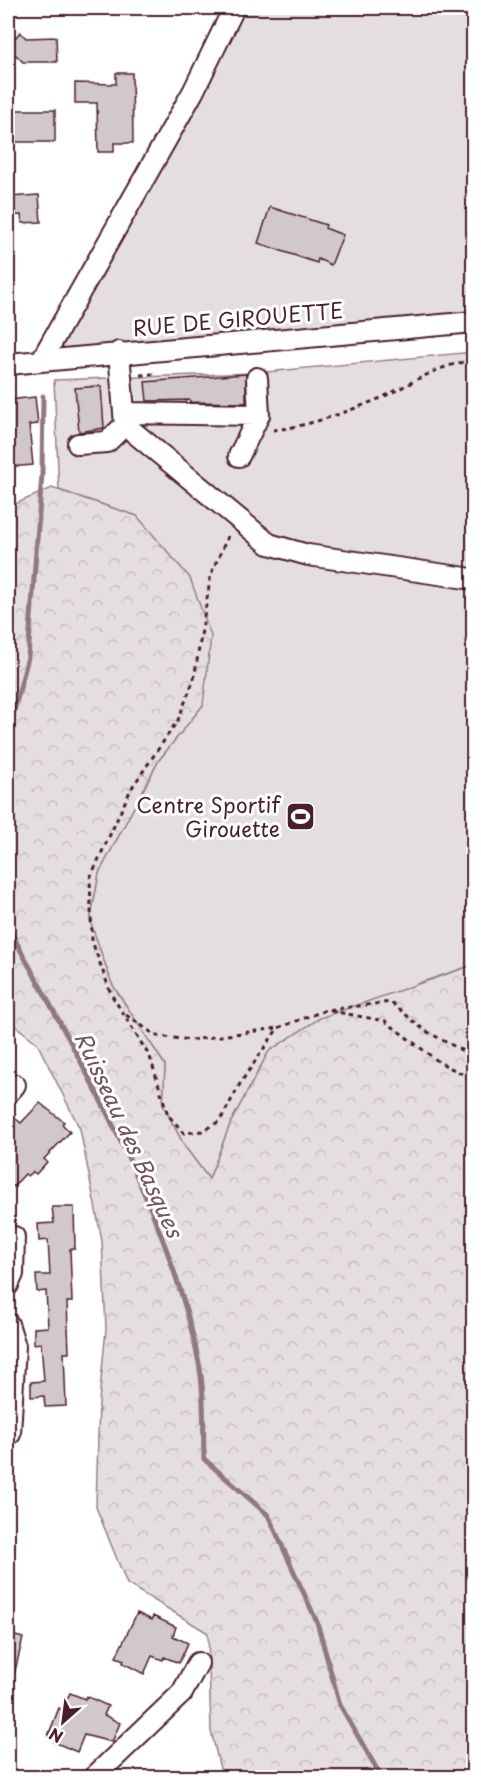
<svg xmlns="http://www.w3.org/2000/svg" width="481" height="1785" viewBox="0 0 481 1785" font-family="'Playpen Sans',sans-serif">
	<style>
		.grass { fill: #e5dee0; stroke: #987e86; stroke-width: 1.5 }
		.forest { fill: url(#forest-crowns); stroke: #987e86; stroke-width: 1.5 }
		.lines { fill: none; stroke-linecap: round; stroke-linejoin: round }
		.stream { stroke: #91787e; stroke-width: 5 }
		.building { fill: #d2c7cb; stroke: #4a1f2b; stroke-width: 1.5 }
		.minor-casing { stroke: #4a1f2b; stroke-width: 24 }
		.path { stroke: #4a1f2b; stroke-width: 3; stroke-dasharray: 4.5 4.5; stroke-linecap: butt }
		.minor { stroke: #fff; stroke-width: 20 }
		.labels { text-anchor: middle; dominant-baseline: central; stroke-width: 6; stroke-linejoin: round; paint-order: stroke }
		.street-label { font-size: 21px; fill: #4a1f2b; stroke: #fff }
		.poi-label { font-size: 21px; fill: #4a1f2b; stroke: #fff; text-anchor: end }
		.water-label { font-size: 22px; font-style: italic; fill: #74535c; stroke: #fff }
	</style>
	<defs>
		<pattern id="forest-crowns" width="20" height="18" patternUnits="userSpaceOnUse" patternTransform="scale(1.5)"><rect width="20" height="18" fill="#e5dee0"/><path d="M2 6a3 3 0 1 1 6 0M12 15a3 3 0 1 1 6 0" fill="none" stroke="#c6bec0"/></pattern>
	</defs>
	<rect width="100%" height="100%" fill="#fff"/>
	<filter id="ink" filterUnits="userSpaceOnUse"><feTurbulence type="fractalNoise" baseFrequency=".0167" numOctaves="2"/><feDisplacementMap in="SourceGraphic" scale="12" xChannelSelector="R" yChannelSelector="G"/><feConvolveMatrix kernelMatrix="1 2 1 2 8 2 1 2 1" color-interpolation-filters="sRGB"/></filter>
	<g filter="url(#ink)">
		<path class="grass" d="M241,8H473V313L60,350L175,142Z
			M473,352V965L419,983L269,1051L231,1122L209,1179L185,1147L163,1105L165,1065L112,984L90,921L99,873L159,760L203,705L137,516L59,490L54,380L255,373Z"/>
		<path class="forest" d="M52,488L137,516L190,578L211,636L203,705L159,760L99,873L90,921L112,984L165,1065L163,1105L185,1147L209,1179L231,1122L269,1051L320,1018L473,965V1777H222L211,1731L208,1633L127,1584L96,1507L99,1401L106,1329L102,1241L80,1129L37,1043L8,1020V507Z"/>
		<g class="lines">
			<path class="stream" d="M8,734L28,657L42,474L43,396
				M8,927C81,1062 169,1212 199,1363C205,1394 203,1428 204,1459L268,1515L317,1622L340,1705L382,1778"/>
		</g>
		<path class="building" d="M20,32L26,38L56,37L57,62H23L8,47Z
			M116,73H132L133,143H114V152H98L97,103H75V83L116,84Z
			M8,110H55V142H13L14,131H8Z
			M39,195L41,222L22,223L21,215L9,216L8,197Z
			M270,207L326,225L325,228L343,235L331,265L318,259L317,263L258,243Z
			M246,374V403L190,402V400L147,401L145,382Z
			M101,386L104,428L79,432L75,388Z
			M35,397L38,424L29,425L33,465L8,467V400Z
			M40,1103L64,1122L62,1124L70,1132L44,1159L47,1162L36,1174L33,1172L28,1176L25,1174L8,1192V1126L15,1118L21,1123Z
			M52,1207H74L75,1249H70L72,1302H67L69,1353H64L66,1406L45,1407L44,1396L31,1397V1382L44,1381L41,1343L34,1344V1328L48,1327L46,1291L37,1292L36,1275H50L48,1240L39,1241L38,1224L54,1223Z
			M137,1613L152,1620L153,1616L176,1627L173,1636L188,1643L179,1663L164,1657L163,1660L152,1656L144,1674L123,1663L124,1660L116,1657Z
			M8,1634L23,1638L13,1679L8,1678Z
			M70,1693L85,1699L86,1696L108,1706L104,1715L120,1723L112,1742L84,1735L77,1752L54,1742L56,1738L48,1736L59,1708L62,1710Z"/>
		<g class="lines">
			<defs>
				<path id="minor" d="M119,352L125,425L269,544L308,555L466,578
					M41,361L193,92L234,8
					M8,364L474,322
					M124,413L259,415
					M78,444L107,442L125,425
					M239,456L259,415L257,378
					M8,1093L15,1085
					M8,1285L13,1274L14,1237
					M8,1324L15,1346L10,1434
					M93,1778L182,1693L198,1663"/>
			</defs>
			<use href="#minor" class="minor-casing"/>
			<path class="path" d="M140,375L154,374
				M273,430C305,427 341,414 371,402C405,389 437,363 474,361
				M228,536L211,574L194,679L178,720L131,789L90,878L92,941L111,994L150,1057L168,1115L184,1133L202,1131L220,1121L241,1082L278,1028L326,1010L391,1002L424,1030L474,1057
				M331,1011L385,1021L439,1062L474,1080
				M126,1015L157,1036L191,1040L278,1028"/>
			<use href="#minor" class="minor"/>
		</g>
	</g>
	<defs>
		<symbol id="stadium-square" viewBox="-11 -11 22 22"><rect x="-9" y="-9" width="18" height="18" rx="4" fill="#4a1f2b" stroke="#fff"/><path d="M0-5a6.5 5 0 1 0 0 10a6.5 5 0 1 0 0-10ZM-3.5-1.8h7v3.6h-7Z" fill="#fff"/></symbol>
	</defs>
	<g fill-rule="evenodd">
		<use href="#stadium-square" x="284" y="800" width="33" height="33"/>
	</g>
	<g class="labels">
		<g class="street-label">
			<text transform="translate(238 318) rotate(-5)">RUE DE GIROUETTE</text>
		</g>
		<g class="poi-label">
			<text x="280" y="804">Centre Sportif<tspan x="280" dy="24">Girouette</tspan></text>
		</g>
		<g class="water-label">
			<text transform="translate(130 1134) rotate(65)">Ruisseau des Basques</text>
		</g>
	</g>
	<rect width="481" height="1785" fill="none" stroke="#fff" stroke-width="30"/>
	<rect x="15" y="15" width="451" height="1755" fill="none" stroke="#4a1f2b" stroke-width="2" filter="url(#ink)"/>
	<g transform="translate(63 1722) rotate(208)" stroke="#ffffff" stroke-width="4.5" paint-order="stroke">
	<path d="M0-4.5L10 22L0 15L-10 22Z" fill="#4a1f2b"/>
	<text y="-9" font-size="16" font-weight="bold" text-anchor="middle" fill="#4a1f2b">N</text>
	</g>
</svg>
